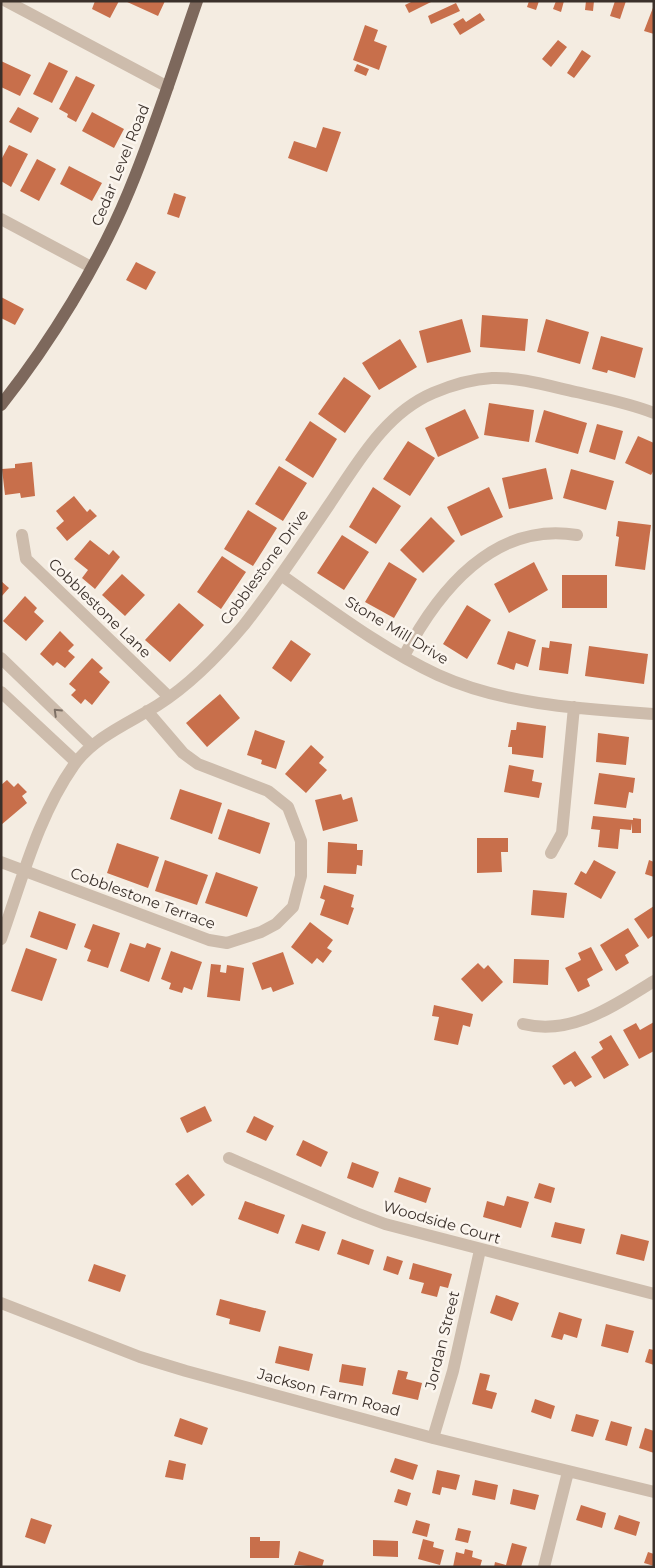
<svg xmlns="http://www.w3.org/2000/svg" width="655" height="1568" viewBox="0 0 655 1568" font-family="Montserrat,sans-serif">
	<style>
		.building { fill: #c86f4b }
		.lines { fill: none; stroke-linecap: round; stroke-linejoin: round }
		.minor { stroke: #cdbcac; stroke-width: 12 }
		.major { stroke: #7d685c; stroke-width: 12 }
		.oneway { stroke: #7d7065 }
		.labels { text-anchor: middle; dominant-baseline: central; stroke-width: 5; stroke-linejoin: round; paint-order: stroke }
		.street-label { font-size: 15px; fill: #3b312b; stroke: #fbf5ee }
	</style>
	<rect width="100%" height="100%" fill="#f4ece1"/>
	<path class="building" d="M95,1H119L110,18L92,9Z
		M125,1H165L158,16Z
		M413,1H433L409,13L405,5Z
		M529,1H539L536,10L527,7Z
		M556,1H564L561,12L553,9Z
		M586,1H594L593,11L585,10Z
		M615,1H626L620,19L610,16Z
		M456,3L460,11L431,24L428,16Z
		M654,5V34L644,31Z
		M480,13L485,20L460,35L453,24L463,18L466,22Z
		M365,25L378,30L374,41L387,46L379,70L353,60Z
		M558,40L567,47L551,67L542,59Z
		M582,50L591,56L574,78L567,73Z
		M1,61L31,75L20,96L1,87Z
		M49,62L68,71L52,103L33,94Z
		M357,64L369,69L366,76L354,71Z
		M76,76L95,85L76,122L67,117L68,114L59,109Z
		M18,107L39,118L31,133L9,122Z
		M92,112L124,129L114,148L82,131Z
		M323,127L341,132L327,172L288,158L294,141L316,148Z
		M9,145L28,154L11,187L1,181V160Z
		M37,159L56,169L39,201L20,191Z
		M69,166L102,183L92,201L60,184Z
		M174,193L186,197L179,218L167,214Z
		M136,262L156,272L146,290L126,280Z
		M1,297L24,309L15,325L1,318Z
		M482,315L528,319L525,351L480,347Z
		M462,319L471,352L427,363L419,331Z
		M546,319L589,332L580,364L537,352Z
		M601,336L643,348L635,378L608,370L607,373L592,369Z
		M400,339L417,367L379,390L362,363Z
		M344,377L371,396L345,433L318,414Z
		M489,403L534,410L529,442L484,435Z
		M465,409L479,438L438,457L425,428Z
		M544,410L587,423L578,454L535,442Z
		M310,421L337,439L313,478L285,460Z
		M597,424L623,431L615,460L589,452Z
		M638,436L654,443V470L651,475L625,463Z
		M408,441L435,458L410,496L383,479Z
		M32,462L35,496L21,498L20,493L5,495L2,469L15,468V464Z
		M279,466L307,483L283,521L255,504Z
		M546,468L553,499L509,509L502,478Z
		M571,469L614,481L606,510L563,498Z
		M373,487L401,506L376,544L349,527Z
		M489,487L503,517L461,536L447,507Z
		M74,496L87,512L90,509L97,516L67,541L56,528L64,521L56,511Z
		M248,510L277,528L253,566L224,549Z
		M431,517L455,541L423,573L400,550Z
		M618,521L651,525L645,570L615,566L619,537L616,536Z
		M342,535L369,552L344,590L317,573Z
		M90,540L109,555L113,550L120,557L95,589L82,578L88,570L74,559Z
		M222,556L246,572L221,609L197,592Z
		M389,562L417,579L394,618L365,602Z
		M534,562L548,590L509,613L494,584Z
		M122,574L145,595L125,616L102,595Z
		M562,575H607V608H562Z
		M1,581L9,588L1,597Z
		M25,596L37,608L34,612L44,621L26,641L3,621Z
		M179,603L204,625L170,662L145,640Z
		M467,605L491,620L467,659L443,644Z
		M60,631L74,645L68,651L75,657L65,668L57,662L53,666L40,654Z
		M508,631L536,640L528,667L516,663L514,670L497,664Z
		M291,640L311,654L291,682L272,668Z
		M550,641L572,644L568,674L539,670L542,647L549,648Z
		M589,646L648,654L644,684L585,676Z
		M92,658L103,668L99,672L110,682L92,705L85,699L81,704L71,695L76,690L69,684Z
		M220,694L240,718L207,747L186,723Z
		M517,722L546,726L543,758L512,754V747H508L511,730H516Z
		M255,730L285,741L276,769L261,764L262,760L247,755Z
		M598,733L629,737L626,765L596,762Z
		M311,745L324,757L319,763L327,770L306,793L285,774Z
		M509,765L534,770L532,781L542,783L539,798L504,792Z
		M599,773L635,778L633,793L629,792L626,808L594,804Z
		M7,780L14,787L18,783L27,792L22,796L27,803L1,825V785Z
		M180,789L222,803L212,834L170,819Z
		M341,794L343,800L352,797L358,821L323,831L315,800Z
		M228,809L270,823L260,854L218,839Z
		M593,816L633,820V818L641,819V833H632V823L631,830L620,829L618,849L598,847L600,830L591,829Z
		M477,838H508V852H501L502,872L477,873Z
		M328,842L357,844V850H363L362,866L357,865L356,874L327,873Z
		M117,843L159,857L148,888L107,873Z
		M165,860L208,875L197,905L155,891Z
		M594,860L616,872L601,899L574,884L581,871L586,874Z
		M649,860L654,862V877L645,874Z
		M216,872L258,887L247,917L205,903Z
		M324,885L354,895L351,907L354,908L348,925L320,915L325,900L320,898Z
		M533,890L567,893L564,918L531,915Z
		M654,906V935L648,939L634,919Z
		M39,911L76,924L67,950L30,937Z
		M310,922L333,940L327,948L332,951L323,963L317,958L312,964L291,947Z
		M93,924L120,933L108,968L87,961L91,950L84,947Z
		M628,928L639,946L625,955L629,963L616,971L600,945Z
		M130,943L145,948L147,943L161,948L149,982L120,971Z
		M591,947L603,970L587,979L590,986L578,992L565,968L581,960L578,953Z
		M26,948L57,959L42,1001L11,991Z
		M171,951L202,962L192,990L184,987L182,993L169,989L171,983L161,979Z
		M283,952L294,984L273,992L271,987L262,990L252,963Z
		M514,959L549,960L548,985L513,983Z
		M478,963L484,969L488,965L503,982L482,1002L461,979Z
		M211,964L221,965L220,972L226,973L227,965L244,968L240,1001L207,997Z
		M434,1005L473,1014L470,1027L463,1025L458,1045L434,1040L439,1017L432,1016Z
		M654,1022V1051L639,1059L623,1030L636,1023L640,1030Z
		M611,1035L629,1065L604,1079L591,1057L603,1049L599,1042Z
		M575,1051L592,1077L575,1087L571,1081L564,1085L552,1066Z
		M205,1106L212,1121L187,1133L180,1118Z
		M254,1116L274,1126L266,1141L246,1132Z
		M303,1140L328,1152L321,1167L296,1155Z
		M352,1162L379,1172L373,1188L347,1178Z
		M188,1174L205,1195L192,1206L175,1184Z
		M399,1177L431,1188L426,1203L394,1192Z
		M539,1183L555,1188L551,1203L534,1198Z
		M507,1196L529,1202L521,1228L483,1217L487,1201L504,1206Z
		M245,1201L285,1215L278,1234L238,1219Z
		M555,1222L585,1229L581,1244L551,1237Z
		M302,1224L326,1232L319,1251L295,1243Z
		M621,1234L649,1241L644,1261L616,1254Z
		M342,1239L374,1250L369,1265L337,1254Z
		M387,1256L403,1261L398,1275L383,1270Z
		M413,1263L452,1274L448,1288L440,1286L437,1297L421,1293L424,1283L409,1279Z
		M94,1264L126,1275L120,1292L88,1281Z
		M496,1295L519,1303L512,1321L490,1313Z
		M220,1299L266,1311L260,1332L229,1324L230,1319L216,1315Z
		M559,1312L582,1319L577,1338L564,1334L562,1340L551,1337Z
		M606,1324L634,1331L628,1353L601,1346Z
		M279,1346L313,1354L309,1371L275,1363Z
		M649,1349L654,1350V1365L645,1362Z
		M342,1364L366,1368L363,1386L339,1382Z
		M398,1370L408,1372L406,1379L422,1383L418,1400L392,1394Z
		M480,1373L490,1375L486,1390L497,1393L492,1409L472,1404Z
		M535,1399L555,1406L551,1419L531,1412Z
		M576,1414L599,1420L593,1437L571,1431Z
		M180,1418L208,1428L202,1445L174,1436Z
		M611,1421L632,1427L627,1446L605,1440Z
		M645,1428L654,1431V1453L639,1448Z
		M395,1458L418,1465L413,1480L390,1472Z
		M169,1460L186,1464L183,1480L165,1477Z
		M437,1470L460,1475L456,1490L442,1487L440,1495L432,1493Z
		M475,1480L498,1485L495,1500L472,1495Z
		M398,1489L411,1493L407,1506L394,1502Z
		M513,1489L539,1495L535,1510L510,1504Z
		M581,1505L606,1513L602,1528L576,1520Z
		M619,1515L640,1522L636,1536L614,1529Z
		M31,1518L52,1525L45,1544L25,1537Z
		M416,1520L430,1524L427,1537L412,1533Z
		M458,1528L471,1531L468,1543L455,1540Z
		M250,1537H260V1541H280L279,1558H250Z
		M423,1539L434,1542L433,1547L444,1550L440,1565L418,1559Z
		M373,1540L398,1541V1557L373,1556Z
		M512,1543L527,1547L521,1567H494L495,1562L506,1565Z
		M465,1549L473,1551L472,1557L482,1560L480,1567H453L456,1552L464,1554Z
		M299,1551L324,1560L322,1567L294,1565Z
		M648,1552L654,1554V1566L644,1563Z"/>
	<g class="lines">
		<path class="minor" d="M6,1L168,87
			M1,219L91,267
			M22,535L26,559L169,697
			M281,575C331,610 382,649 438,675C504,705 582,709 654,714
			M404,656C438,591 494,521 577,535
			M1,658L92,746
			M1,692L76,762
			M551,853L562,833L574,707
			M1,862L209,940L227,943L261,932L276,924L293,907L301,876V841L288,807L268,791L198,764L183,753L147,711
			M1,939C22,880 38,816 74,765C94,737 129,723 158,705C191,684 219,655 244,625C274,587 301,546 329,505C357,464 384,414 433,393C452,385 472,379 492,378C520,377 549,386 576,392C602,398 629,403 654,413
			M523,1024C572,1036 613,1006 654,981
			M229,1158L356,1213L385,1224L654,1294
			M1,1303L140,1357L186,1371L433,1438L654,1492
			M433,1438L453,1371L480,1250
			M544,1567L568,1472"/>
		<path class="major" d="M1,405C50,343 99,264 129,191C155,129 175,64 197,1"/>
	</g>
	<defs><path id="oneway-chevron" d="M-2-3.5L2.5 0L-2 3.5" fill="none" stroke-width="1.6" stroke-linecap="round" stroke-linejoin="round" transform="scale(1.25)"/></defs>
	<use class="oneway" href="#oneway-chevron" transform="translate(57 712) rotate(-136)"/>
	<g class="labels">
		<g class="street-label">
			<text transform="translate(120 165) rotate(-68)">Cedar Level Road</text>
			<text transform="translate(264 567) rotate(-54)">Cobblestone Drive</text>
			<text transform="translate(100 608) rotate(44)">Cobblestone Lane</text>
			<text transform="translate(397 630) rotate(31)">Stone Mill Drive</text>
			<text transform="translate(143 898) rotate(20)">Cobblestone Terrace</text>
			<text transform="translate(442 1222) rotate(16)">Woodside Court</text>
			<text transform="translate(442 1340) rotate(-76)">Jordan Street</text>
			<text transform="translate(329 1392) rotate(15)">Jackson Farm Road</text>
		</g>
	</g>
	<rect width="655" height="1568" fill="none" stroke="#3b312b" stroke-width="5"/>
</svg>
